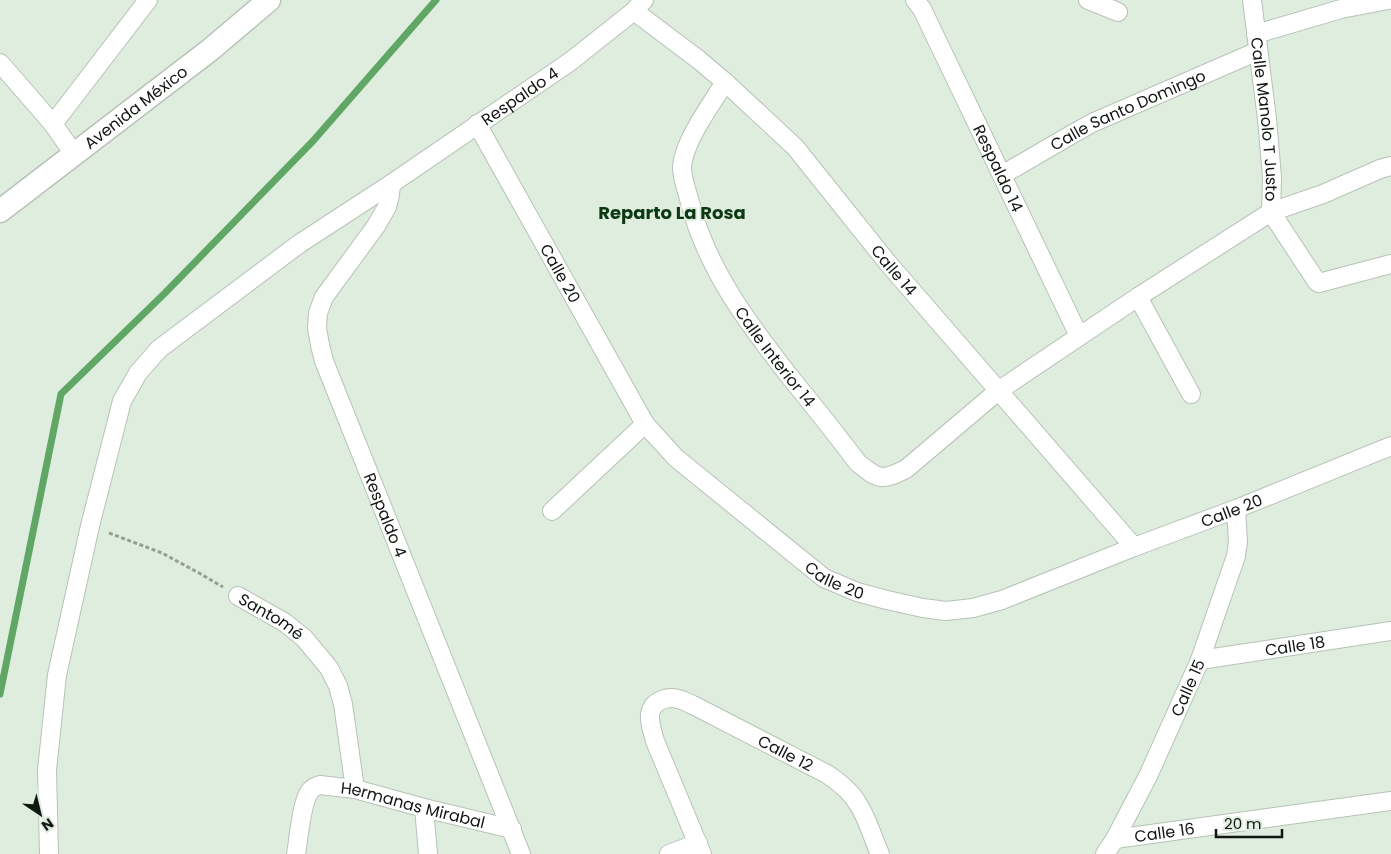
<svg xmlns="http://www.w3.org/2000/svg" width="1391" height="854" viewBox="0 0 1391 854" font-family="Poppins,sans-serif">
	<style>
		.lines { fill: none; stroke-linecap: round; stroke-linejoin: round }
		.stream { stroke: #60a665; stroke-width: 7 }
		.minor-casing { stroke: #b6c3b6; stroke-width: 20 }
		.tertiary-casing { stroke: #b6c3b6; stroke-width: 25 }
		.path { stroke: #949f94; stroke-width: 3; stroke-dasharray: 4 2.5; stroke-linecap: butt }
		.minor { stroke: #fff; stroke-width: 18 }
		.tertiary { stroke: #fff; stroke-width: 22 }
		.labels { text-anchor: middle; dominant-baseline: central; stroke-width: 4; stroke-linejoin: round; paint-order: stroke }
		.street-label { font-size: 16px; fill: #111611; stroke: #dfeddf }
		.neighbourhood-label { font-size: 18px; font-weight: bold; fill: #0c3913; stroke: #dfeddf }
	</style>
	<rect width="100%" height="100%" fill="#dfeddf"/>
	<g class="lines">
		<path class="stream" d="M0,694L61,394L165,293L313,141L436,0"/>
		<defs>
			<g id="minor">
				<path id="s1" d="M915,0L922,9L1079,336"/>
				<path d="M1088,0L1118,12"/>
				<path id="s2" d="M1252,0L1267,119L1272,177L1271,212L1317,282L1319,283L1391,264"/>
				<path id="s3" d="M634,11L699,60L725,82L795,147L887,262L1134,547"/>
				<path d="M1256,34L1341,9L1388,0"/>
				<path d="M0,63L53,124L74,154"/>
				<path id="s4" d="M725,82C711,105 685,139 682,166C681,174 687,191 689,199C706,268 747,322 790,377C813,405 836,434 858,463C879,480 882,481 906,469L998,391L1138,297L1271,212L1323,194L1380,169L1391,166"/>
				<path d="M53,124L148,0"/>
				<path id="s5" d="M477,124L645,424L676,458L824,578L857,592L887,600L923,608L946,611L973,608L1002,600L1134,547L1236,509L1391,446"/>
				<path id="s6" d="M1002,175L1069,136L1092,123L1258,51"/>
				<path id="s7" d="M391,184L390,195L387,207L376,226L324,297L318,313L317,328L320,345L324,361L521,854"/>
				<path d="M1138,297L1191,394"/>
				<path d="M552,511L645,424"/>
				<path id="s8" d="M238,596L284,622L304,638L329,668L338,686L343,704L355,789"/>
				<path id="s9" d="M1200,660L1391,631"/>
				<path d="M424,808L428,854"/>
				<path id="s10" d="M1115,839L1391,801"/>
				<path id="s11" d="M49,854L47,770L57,675L90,526L122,401L138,373L159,349L299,244L391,184L571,61L634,11L644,0"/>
				<path id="s12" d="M296,854C299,838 301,803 310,791C313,787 317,786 320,785L355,789L424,808L512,829"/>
				<path d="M669,854L698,843"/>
				<path id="s13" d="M702,854L655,741C653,733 649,723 650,714C652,701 667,696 678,699C683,700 688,703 693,705L827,774C839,782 851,791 858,804C867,817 873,839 880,854"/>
				<path id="s14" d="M1105,854L1115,839L1148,776L1200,660L1236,556L1238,542L1236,509"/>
			</g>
			<g id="tertiary">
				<path id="s15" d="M0,211L210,50L269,0"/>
			</g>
		</defs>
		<use href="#minor" class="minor-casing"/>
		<use href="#tertiary" class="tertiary-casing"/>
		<path class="path" d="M109,533L162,553L199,573L223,587"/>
		<use href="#minor" class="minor"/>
		<use href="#tertiary" class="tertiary"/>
	</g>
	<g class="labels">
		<g class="street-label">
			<text stroke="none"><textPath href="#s11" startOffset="966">Respaldo 4</textPath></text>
			<text stroke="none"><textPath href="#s15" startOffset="171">Avenida México</textPath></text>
			<text stroke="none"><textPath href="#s6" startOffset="142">Calle Santo Domingo</textPath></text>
			<text stroke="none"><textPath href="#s2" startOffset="120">Calle Manolo T Justo</textPath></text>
			<text stroke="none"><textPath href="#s1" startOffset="188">Respaldo 14</textPath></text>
			<text stroke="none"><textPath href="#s3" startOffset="369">Calle 14</textPath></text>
			<text stroke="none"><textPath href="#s5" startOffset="171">Calle 20</textPath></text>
			<text stroke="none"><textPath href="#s4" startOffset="310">Calle Interior 14</textPath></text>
			<text stroke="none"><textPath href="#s5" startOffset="1011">Calle 20</textPath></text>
			<text stroke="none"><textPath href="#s7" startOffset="365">Respaldo 4</textPath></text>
			<text stroke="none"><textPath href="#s5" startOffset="591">Calle 20</textPath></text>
			<text stroke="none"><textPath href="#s8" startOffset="39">Santomé</textPath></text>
			<text stroke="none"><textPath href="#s9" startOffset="96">Calle 18</textPath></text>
			<text stroke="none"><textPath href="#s14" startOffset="186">Calle 15</textPath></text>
			<text stroke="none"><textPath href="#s13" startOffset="306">Calle 12</textPath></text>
			<text stroke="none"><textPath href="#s12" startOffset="172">Hermanas Mirabal</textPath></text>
			<text stroke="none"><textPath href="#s10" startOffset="50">Calle 16</textPath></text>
		</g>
		<g class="neighbourhood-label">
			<text x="672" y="212">Reparto La Rosa</text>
		</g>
	</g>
	<g transform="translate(40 814) rotate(145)" stroke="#dfeddf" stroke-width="4" paint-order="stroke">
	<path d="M0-4L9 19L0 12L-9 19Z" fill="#111611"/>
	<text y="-8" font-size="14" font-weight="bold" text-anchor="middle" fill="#111611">N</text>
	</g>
	<path d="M1216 829v8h66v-8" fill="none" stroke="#111611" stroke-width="2.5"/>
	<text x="1224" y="829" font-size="15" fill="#111611" stroke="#dfeddf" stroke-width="4" paint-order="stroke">20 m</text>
</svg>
